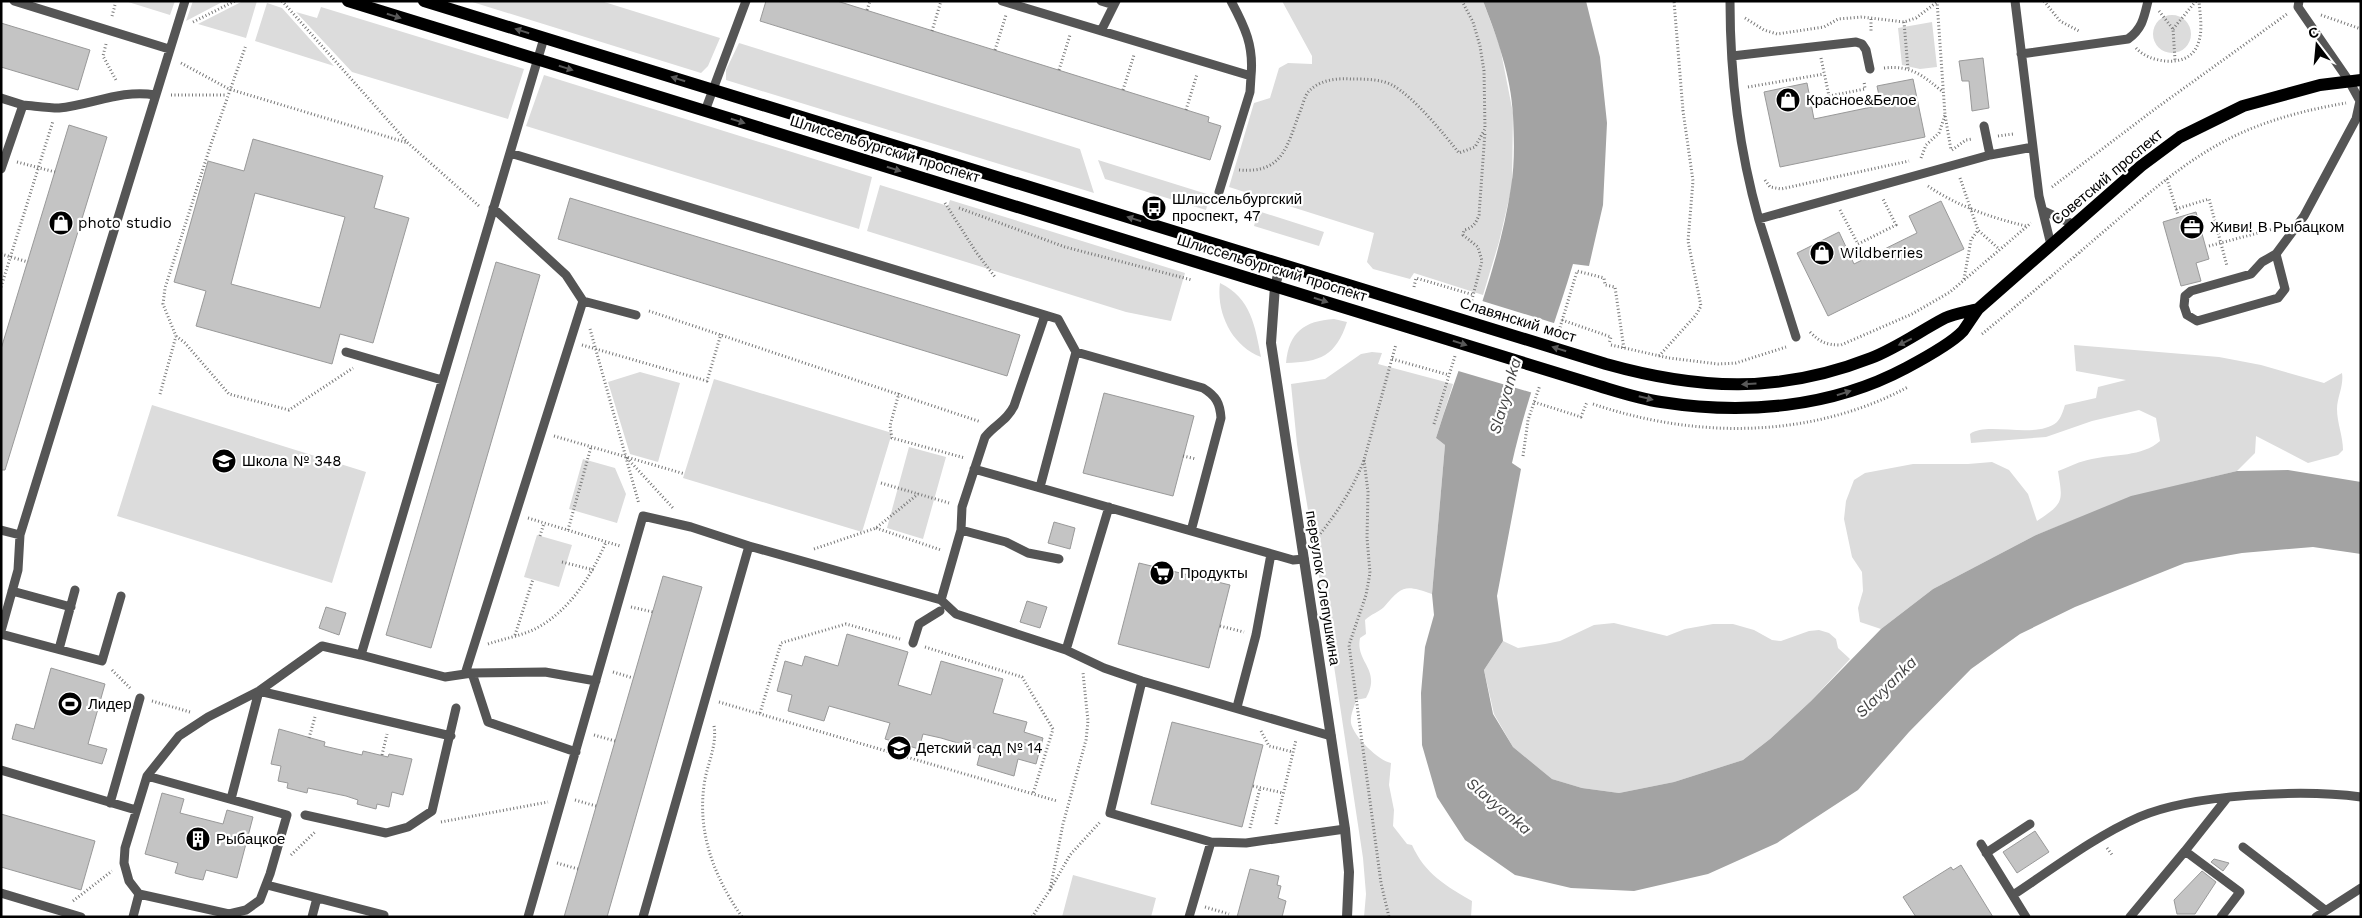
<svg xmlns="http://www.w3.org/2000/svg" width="2362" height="918" viewBox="0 0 2362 918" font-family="'Work Sans',sans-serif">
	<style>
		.green { fill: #dcdcdc }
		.water { fill: #a3a3a3 }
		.pier { fill: #fff }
		.building { fill: #c4c4c4; stroke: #999; fill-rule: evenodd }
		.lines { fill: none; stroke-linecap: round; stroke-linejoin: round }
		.path { stroke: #777; stroke-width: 3; stroke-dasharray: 1 2.5; stroke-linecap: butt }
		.service { stroke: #555; stroke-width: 9 }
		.tertiary { stroke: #555; stroke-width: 10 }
		.primary { stroke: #000; stroke-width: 12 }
		.oneway { fill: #595959 }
		.labels { text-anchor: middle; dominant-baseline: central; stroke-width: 4.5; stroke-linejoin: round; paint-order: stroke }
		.poi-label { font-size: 15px; fill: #000; stroke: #fff; text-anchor: start }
		.street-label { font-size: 15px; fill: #000; stroke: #fff }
		.water-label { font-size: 16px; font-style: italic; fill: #444; stroke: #fff }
	</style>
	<rect width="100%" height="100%" fill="#fff"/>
	<path class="green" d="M125,1H175L170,15Z
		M193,1H224L186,21Z
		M243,1H257L246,38L198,24Z
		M469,1H601L720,38L708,66L701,73Z
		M1282,1H1483L1500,47L1513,113L1512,186L1499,242L1483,295L1414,273L1410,279L1373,269L1367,262L1374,233L1229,187L1254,103L1270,98L1279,68L1288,63L1312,64V56Z
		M267,3L282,8L334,66L255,41Z
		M321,7L524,69L508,119L352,72L296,12L317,18Z
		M2153 34a19 19 0 1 1 38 0a19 19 0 1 1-38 0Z
		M1932,22L1937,67L1920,69L1902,65L1898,28Z
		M739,43L1080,149L1094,193L726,80V70Z
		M544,75L872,177L859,229L526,126Z
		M1098,160L1210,195L1206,210L1105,179Z
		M880,185L948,206L950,200L1185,273L1171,321L1126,312L867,231Z
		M1258,211L1324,232L1319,246L1254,226Z
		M1220,283C1251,298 1255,326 1261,357C1232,346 1216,313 1220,283Z
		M1334,319L1347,322C1336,356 1320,362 1286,363C1289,332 1304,321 1334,319Z
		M2074,345L2219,357L2261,365L2324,383L2342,373C2344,386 2337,397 2337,409C2337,423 2343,436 2343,450L2338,455L2308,463L2256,436L2255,453L2237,471L2191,482L2079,518L2036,535L1933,589L1881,629L1860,622L1858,608L1863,591L1862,572L1852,557L1844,519L1846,501L1854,480L1865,473L1913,464H1968L1992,462L2009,470L2028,494L2037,521C2064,503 2063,502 2058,471C2069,467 2080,461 2092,459C2114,454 2142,457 2160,441L2156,418L2139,410L2092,421L2046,437L1971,443L1970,434C1987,421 2036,440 2057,422C2061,418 2063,411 2065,405L2096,398L2098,387L2126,380L2076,371Z
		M1372,352L1382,353L1378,364L1453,384L1436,438L1445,445L1432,594C1405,585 1403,585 1384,607C1379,612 1371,614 1365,620L1366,634L1360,638C1355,663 1382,669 1366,698L1356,700C1354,708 1350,715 1351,723C1353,736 1379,761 1391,763L1389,785L1394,810L1393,826L1407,844L1412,845C1425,874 1446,886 1472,901L1471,917H1364L1366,894L1363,858L1334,666L1297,444L1291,384L1325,379L1361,354Z
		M640,372L680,383L658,462L630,454L608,382Z
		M714,379L892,433L862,532L683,478Z
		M152,405L366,472L332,583L117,516Z
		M909,447L946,457L923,539L887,528Z
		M583,459L615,468L626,494L617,523L569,509Z
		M537,535L572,545L559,587L524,577Z
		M1614,623L1667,636L1685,629L1713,624H1733L1754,630L1772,640L1781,641L1809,631L1819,630L1829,633L1836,639L1838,648L1850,659L1811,701L1770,739L1743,760L1674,782L1619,793L1582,788L1552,779L1513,747L1494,714L1484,670L1503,641L1518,648L1545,644L1560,641L1594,625Z
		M1073,875L1156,898L1151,917H1062Z"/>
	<path class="water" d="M1483,1H1586L1600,57L1607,123L1603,205L1589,266L1573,264C1553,331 1527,395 1512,463L1521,469L1497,596L1503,641L1484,670L1493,714L1513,747L1552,779L1582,788L1619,793L1674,782L1743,760L1770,739L1811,701L1881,629L1933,589L2036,535L2131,496L2237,471L2288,470L2361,482V554L2313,547L2242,553L2185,563L2075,607L2020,634L1971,669L1909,732L1858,790L1777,843L1708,874L1634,891L1571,888L1515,875L1465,840L1437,797L1422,745L1421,693L1425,647L1434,615L1432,594L1445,445L1436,438C1462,355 1498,273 1511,187C1515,164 1514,137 1513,115C1511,76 1497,37 1483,1Z"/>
	<path class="pier" d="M1479,300L1557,324L1533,393L1455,370Z"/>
	<path class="building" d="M766,1H837L1209,117L1208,122L1221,126L1210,160L760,21Z
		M1,23L90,50L78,90L1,67Z
		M1983,58L1989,108L1972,111L1969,81H1962L1959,61Z
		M1913,79L1925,137L1780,167L1764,92L1807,83L1814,119L1881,105L1877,86Z
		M69,125L107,137L5,470H1V349Z
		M253,139L383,176L374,208L409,218L373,343L340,334L332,364L196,326L206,291L174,282L208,161L244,171ZM255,193L345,217L320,308L231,284Z
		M570,198L1020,335L1007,376L558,239Z
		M1941,201L1964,249L1828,316L1797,253L1839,232L1854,264L1917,233L1909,216Z
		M2196,212L2209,259L2196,263L2201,281L2181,286L2163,222Z
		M496,262L540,275L431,648L386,635Z
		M1104,393L1194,416L1173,496L1083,473Z
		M1054,522L1075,528L1070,549L1048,543Z
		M1139,563L1230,585L1209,668L1118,644Z
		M663,576L702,587L607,917H564Z
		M1027,601L1047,607L1040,628L1020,622Z
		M326,607L346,613L339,635L319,628Z
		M847,634L908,652L898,685L931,695L941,661L1003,679L993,713L1027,722L1024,732L1043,738L1036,764L1018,759L1014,776L977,765L981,750L941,738L923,734L919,749L885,739L890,723L829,706L824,721L788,711L792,695L777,691L785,661L802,666L805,656L838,666Z
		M51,668L105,684L88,744L107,749L102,764L12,739L16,724L34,729Z
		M1172,722L1263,745L1242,827L1151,804Z
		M279,729L325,742L324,746L362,755L363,751L388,757L389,754L412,759L403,795L392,792L389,807L377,804L376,809L357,804L358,800L346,796L308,788L307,793L287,788L288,783L278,781L281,766L271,764Z
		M162,793L184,799L180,813L223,824L227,810L253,817L237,878L206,870L203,880L189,877L175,873L178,863L145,854Z
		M1,814L95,841L81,890L1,867Z
		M2035,831L2049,852L2017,873L2003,852Z
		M2214,859L2229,863L2223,871L2211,862Z
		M1961,865L1993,917H1916L1903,897L1951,867L1953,870Z
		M1250,869L1279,876L1277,885L1281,886L1278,898L1286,901L1282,917H1237Z
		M2202,871L2216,882L2195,914H2177L2174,900Z"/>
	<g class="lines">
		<path class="path" d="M282,1L408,143L479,206
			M1937,1L1945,115L1951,150
			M2044,1L2060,21L2079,31
			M867,10L870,1
			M2159,11L2173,29L2175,60
			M2321,15L2361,29
			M112,16L115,5
			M1745,18L1764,30L1777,34L1824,27L1838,19L1862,17L1904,22L1916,18L1937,2
			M1871,19V33
			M193,22L235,1
			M1904,22L1908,69
			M2173,29L2196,1
			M932,31L941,1
			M106,44L103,56L117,82
			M2136,48C2149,63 2186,68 2196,48C2204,34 2200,16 2199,1
			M995,50L1006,15
			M1821,58L1829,96L1865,89L1864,81
			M181,63L229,89L408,143
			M1884,68C1912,65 1923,76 1943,92
			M1059,70L1070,35
			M1748,87L1824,74
			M1123,90L1134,55
			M171,95H227
			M1186,110L1197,74
			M1998,136L2013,134
			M1952,150L1966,140L1972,139
			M1921,158L1926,145L1939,133L1945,115
			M17,162L55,172
			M1239,170C1285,174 1287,144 1301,109C1303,104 1305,95 1309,91C1320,80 1336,78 1351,79C1364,79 1381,79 1392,85C1413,96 1444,134 1459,153L1475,147L1485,129L1484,71L1480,46L1473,22L1462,1
			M1960,178L1978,230L1999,249
			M2167,179L2178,215
			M1765,180L1770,187L1781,189L1909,161
			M1928,186C1957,206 1992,218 2026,226
			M2052,187L2155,109L2287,14
			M945,203L976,252L995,277
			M959,208L1065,247L1192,280
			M2176,209L2209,199L2227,266
			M1840,210L1858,244L1896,225L1883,199
			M2209,246L2273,229L2276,230
			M1,254L28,262
			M1964,279L1971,240L1978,230
			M1,287L53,121
			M1414,287L1416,278L1474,295
			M1470,307L1482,261L1478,247L1463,235L1464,230C1473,228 1476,223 1479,215L1485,132
			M649,311L981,422
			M1562,320L1611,337L1609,344
			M590,329L639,504
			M1810,332C1820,342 1826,345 1841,345L1912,314L1950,292L2031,223
			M1558,334L1577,271L1604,278L1605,285L1615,287L1624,349
			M1982,334C2025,299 2067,263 2109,227C2150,192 2192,155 2241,133C2274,118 2311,109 2346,103
			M176,336L185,343L229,394L289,410L353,368
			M582,345L707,381L721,334
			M1611,345L1669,358L1718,364L1736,363L1786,347
			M1659,356L1696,315L1701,306L1688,241L1693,181L1683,111L1674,1
			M1392,359L1449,375
			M899,393L890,426L892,438L965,458
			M160,394L176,336L163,304L165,288L211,144L246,45
			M1534,402L1581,417L1587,402
			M1593,404C1696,439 1811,439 1908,387
			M1434,424L1455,356
			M554,436L685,474
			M1183,456L1196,459
			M1523,456L1528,420L1540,385
			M627,458L673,508
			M1364,460L1368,492L1367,538L1370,573L1366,595L1349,645L1381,883L1389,917
			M881,483L949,503
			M528,518L620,546
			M876,528L941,550
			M568,530L591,447
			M540,536L544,523
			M1316,539C1335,516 1353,489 1364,460L1396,344
			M814,549L876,528L918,494
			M562,562L594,570
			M631,607L653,612
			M1220,626L1244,632
			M515,635L533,579
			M488,644C503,639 519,636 533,630C568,613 591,577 606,542
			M925,647L1022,677L1053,729L1033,794
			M112,670L130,688
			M613,672L633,678
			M152,701L190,712
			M719,702L1057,801
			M760,713L781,643L846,624L900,639
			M714,726C717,744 709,760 705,779C696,830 713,875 742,917
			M1261,731L1269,746L1293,752
			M594,735L615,741
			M309,738L315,717
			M382,755L387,734
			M1253,786L1283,793
			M575,800L596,806
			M441,822L548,802
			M1276,824L1296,740
			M1250,828L1260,788
			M2107,848L2113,856
			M291,855L315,832
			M557,863L578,869
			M1050,890L1063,824L1086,740L1088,721L1083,673
			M73,901L112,871
			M1205,907L1229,914
			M1032,917L1050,890L1070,855L1100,822"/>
		<path class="service" d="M14,1L169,49
			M1002,1L1251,76L1250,92L1219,192
			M1101,1L1114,5L1116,1
			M1231,1C1245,27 1254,46 1251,76
			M1730,1C1730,74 1739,150 1759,220C1771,259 1784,298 1796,337
			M2015,1L2039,196L2051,245
			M1101,31L1114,5
			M2021,54L2128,39C2142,29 2144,18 2148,1
			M1732,56L1856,42L1862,44L1866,50L1870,69
			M1,98L23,105
			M705,111L746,1
			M1984,126L1990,155
			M510,153L1058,319L1076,352
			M1,169L23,105C35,106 47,108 59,108C91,105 122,89 155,95
			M493,208L566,275L583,301L636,315
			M2044,211L2075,225
			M1759,219L1990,155L2033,147
			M2276,254L2285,289L2278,298L2197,321L2187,315L2184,306L2185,296L2191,291L2251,274L2262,262L2276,254L2304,216L2356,119L2360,101L2349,81L2298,7L2299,1
			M346,352L442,380
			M974,469L1293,560L1304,559
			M1040,487L1076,352L1203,388C1216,396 1220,403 1221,418L1191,531
			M1,530L20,535
			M961,530L1006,542L1028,553L1059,559
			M12,591L71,607
			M941,600L961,530L962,507L985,437C995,424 1006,422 1014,406L1045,315
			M1,631L18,570L20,535L185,1
			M1,634L102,661L121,596
			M913,643L919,624L940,611
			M59,649L75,590
			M1066,650L1104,668L1142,681L1331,736
			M361,655L445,677L472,673L545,672L596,681
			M472,673L488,722L576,752
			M465,674L583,301
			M1142,681L1110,813L1211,842L1246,843L1345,829
			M1237,707L1256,635L1271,554
			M1,770L136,810
			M147,776L287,815L270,874L260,900L246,910L229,914L139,894L129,881L124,863L125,848L147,776L179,736L208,717L259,691L322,646L361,655L544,38
			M231,799L259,691L451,736
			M110,803L140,698
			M305,815L386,833L408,827L432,811L456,708
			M1981,844L2026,917
			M2243,847L2325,910
			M1986,853L2030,824
			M267,885L384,915
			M1,893L81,917
			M2013,895C2054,868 2094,837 2139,817C2193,794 2302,789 2361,797
			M133,917L139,894
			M312,917L317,898
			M528,917L643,516L691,527L749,546
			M643,917L749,546L941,600L956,614L1066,650L1109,507
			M1189,917L1211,842
			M2130,917L2185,851
			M2221,917L2240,892L2185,851L2227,798
			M2316,917L2361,888"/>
		<path class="tertiary" d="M1281,264L1275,286L1271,343L1345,829L1349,872L1347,917"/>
		<path class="primary" d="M348,1L1599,386C1619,392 1640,399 1661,402C1744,415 1831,408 1906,368C1921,360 1952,343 1963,331C1968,324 1973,316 1978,309L2141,166L2180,137L2243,106L2320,85L2361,80
			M424,1L1606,364C1699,390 1779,394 1871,358C1897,348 1920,331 1945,318C1955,313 1967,312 1978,309"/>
	</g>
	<defs><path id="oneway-solid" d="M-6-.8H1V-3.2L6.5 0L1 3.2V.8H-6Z" transform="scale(1.25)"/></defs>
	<g class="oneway">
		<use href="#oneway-solid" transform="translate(394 16) rotate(17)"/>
		<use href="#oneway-solid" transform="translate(522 31) rotate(-163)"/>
		<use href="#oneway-solid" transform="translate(566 68) rotate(17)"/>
		<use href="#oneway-solid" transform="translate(678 79) rotate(-163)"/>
		<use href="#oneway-solid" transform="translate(738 121) rotate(17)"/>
		<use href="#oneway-solid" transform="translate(894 169) rotate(17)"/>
		<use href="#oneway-solid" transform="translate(1134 219) rotate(-163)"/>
		<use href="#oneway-solid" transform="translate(1321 300) rotate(17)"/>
		<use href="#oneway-solid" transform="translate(1905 342) rotate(154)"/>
		<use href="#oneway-solid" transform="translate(1460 343) rotate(17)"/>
		<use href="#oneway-solid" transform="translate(1559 349) rotate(-163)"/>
		<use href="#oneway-solid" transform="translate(1749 384) rotate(177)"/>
		<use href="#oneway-solid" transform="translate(1844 393) rotate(-17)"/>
		<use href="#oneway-solid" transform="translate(1646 398) rotate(14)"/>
	</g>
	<defs>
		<symbol id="shop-disc" viewBox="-11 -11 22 22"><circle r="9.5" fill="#000" stroke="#fff"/><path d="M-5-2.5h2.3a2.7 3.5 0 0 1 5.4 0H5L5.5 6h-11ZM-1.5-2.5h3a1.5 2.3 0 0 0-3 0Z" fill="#fff"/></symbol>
		<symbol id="bus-disc" viewBox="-11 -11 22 22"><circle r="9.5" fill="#000" stroke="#fff"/><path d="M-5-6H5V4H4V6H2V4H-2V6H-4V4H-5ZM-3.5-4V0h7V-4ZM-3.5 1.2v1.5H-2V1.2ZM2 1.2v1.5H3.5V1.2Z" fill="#fff"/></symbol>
		<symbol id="office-disc" viewBox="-11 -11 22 22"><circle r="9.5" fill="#000" stroke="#fff"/><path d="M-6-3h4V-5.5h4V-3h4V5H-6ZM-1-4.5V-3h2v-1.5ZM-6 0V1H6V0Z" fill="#fff"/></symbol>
		<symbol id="school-disc" viewBox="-11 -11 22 22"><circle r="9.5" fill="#000" stroke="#fff"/><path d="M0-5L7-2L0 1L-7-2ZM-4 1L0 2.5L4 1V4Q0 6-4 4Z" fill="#fff"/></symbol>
		<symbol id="supermarket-disc" viewBox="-11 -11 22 22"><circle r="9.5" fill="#000" stroke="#fff"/><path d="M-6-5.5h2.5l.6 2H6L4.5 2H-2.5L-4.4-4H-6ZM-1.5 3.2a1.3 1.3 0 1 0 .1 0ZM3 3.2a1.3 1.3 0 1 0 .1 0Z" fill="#fff"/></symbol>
		<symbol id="stadium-disc" viewBox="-11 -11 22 22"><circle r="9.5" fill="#000" stroke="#fff"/><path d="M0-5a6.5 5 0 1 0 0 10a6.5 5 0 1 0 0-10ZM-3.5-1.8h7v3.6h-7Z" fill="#fff"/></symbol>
		<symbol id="building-disc" viewBox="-11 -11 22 22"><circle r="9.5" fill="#000" stroke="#fff"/><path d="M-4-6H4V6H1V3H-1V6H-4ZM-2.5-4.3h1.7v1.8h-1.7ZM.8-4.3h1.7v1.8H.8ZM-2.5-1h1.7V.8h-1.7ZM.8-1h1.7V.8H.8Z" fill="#fff"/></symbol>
	</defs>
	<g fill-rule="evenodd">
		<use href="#shop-disc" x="1774" y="86" width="28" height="28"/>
		<use href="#bus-disc" x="1140" y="194" width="28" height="28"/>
		<use href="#shop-disc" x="47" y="209" width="28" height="28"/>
		<use href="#office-disc" x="2178" y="213" width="28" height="28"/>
		<use href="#shop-disc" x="1808" y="239" width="28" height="28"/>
		<use href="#school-disc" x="210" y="447" width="28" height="28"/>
		<use href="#supermarket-disc" x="1148" y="559" width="28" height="28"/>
		<use href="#stadium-disc" x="56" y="690" width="28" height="28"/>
		<use href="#school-disc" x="885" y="734" width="28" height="28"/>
		<use href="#building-disc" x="184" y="825" width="28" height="28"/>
	</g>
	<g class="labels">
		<g class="poi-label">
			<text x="1806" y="100">Красное&amp;Белое</text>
			<text x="1172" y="199">Шлиссельбургский<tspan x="1172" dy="17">проспект, 47</tspan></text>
			<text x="78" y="223">photo studio</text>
			<text x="2210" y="227">Живи! В Рыбацком</text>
			<text x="1840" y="253">Wildberries</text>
			<text x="242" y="461">Школа № 348</text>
			<text x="1180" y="573">Продукты</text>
			<text x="88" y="704">Лидер</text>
			<text x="916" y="748">Детский сад № 14</text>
			<text x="216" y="839">Рыбацкое</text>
		</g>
		<g class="street-label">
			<text transform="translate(885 149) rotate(17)">Шлиссельбургский проспект</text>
			<text transform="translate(2107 177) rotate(-40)">Советский проспект</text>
			<text transform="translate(1272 268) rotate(17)">Шлиссельбургский проспект</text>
			<text transform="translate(1518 320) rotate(17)">Славянский мост</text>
			<text transform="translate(1323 588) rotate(81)">переулок Слепушкина</text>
		</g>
		<g class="water-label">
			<text transform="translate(1505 396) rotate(-74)">Slavyanka</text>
			<text transform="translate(1886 687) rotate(-45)">Slavyanka</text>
			<text transform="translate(1499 806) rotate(40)">Slavyanka</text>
		</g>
	</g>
	<rect width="2362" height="918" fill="none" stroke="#000000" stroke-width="5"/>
	<g transform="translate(2317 45) rotate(344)" stroke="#ffffff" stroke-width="4" paint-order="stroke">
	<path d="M0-4L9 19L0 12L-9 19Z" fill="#000000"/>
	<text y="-8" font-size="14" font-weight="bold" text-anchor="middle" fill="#000000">С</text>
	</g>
</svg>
